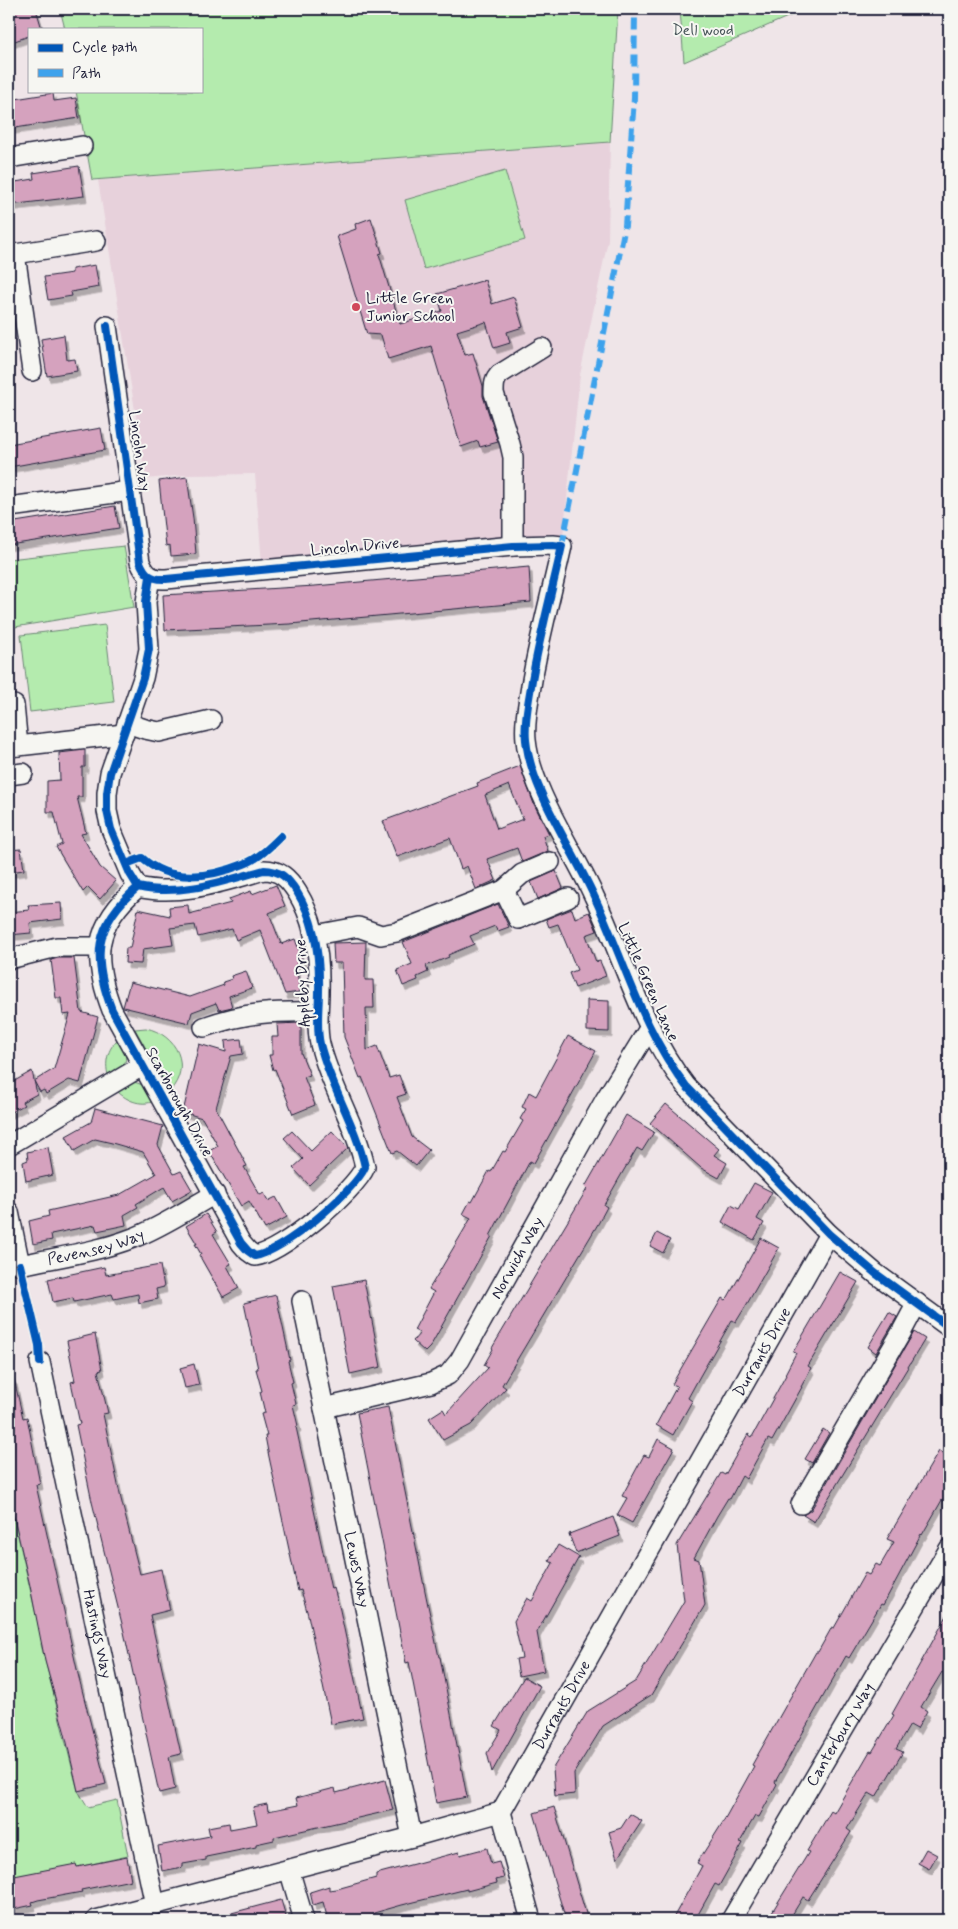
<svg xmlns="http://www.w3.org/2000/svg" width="958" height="1929" viewBox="0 0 958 1929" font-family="Mynerve,sans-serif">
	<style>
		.built { fill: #e7d1db }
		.green { fill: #b4ebae; stroke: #6b8674 }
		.building { fill: #d5a2be; stroke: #22223b; fill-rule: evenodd; filter: url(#shadow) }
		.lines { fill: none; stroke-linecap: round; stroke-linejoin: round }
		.minor-casing { stroke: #22223b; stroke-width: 22 }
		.minor { stroke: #f6f6f2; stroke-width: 19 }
		.quiet { stroke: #3ea2ec; stroke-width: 6; stroke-dasharray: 12 6; stroke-linecap: butt }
		.cycleway-casing { stroke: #f6f6f2; stroke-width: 11 }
		.cycleway { stroke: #0057b8; stroke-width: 8 }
		.poi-dot { fill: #d1495b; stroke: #f6f6f2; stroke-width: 2 }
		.labels { text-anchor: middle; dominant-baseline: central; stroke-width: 4; stroke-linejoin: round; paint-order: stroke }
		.park-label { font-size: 16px; fill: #465458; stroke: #f6f6f2 }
		.poi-label { font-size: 16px; fill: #22223b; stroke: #f6f6f2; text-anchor: start }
		.street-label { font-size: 16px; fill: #22223b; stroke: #f6f6f2 }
	</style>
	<defs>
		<filter id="shadow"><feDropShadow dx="3" dy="5.5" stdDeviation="0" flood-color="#0004"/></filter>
	</defs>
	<rect width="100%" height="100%" fill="#efe5e8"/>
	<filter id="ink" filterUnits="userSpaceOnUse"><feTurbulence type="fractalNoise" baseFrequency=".02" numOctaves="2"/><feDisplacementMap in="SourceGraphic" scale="10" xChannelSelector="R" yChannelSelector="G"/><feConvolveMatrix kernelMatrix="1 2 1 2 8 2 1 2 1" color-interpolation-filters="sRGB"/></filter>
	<g filter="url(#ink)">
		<path class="built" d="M610,142L608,240L580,375L562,546L263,577L255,474L187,475L146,479L98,180Z"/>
		<path class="green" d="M60,9H618L610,142L92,180L76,91H201V29H65Z
			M680,9H806L684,62Z
			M505,171L525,240L424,269L405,200Z
			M124,546L134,607L9,628V559Z
			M105,625L114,702L30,712L21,635Z
			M146,1028C177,1035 192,1066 170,1091L135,1029Z
			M119,1038C130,1061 128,1064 109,1079C104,1063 107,1049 119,1038Z
			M131,1081L143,1085L155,1101C140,1107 125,1100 115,1089Z
			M9,1478L11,1490L9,1496L42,1641L41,1644L78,1791L88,1807L117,1800L128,1856L9,1882Z"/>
		<path class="building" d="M9,9H36L42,29H29V36L9,43Z
			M53,93L54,101L76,98L79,118L9,129V100Z
			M79,166L84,196L9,205V183L34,179L33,173Z
			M371,218L382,253L379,254L400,324L442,311L437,294L485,280L492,304L514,297L523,327L507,332L510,343L494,348L486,322L457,331L465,355L473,353L483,386V396L498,442L480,447L478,441L461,447L431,346L388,359L381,335L367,334L337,236L356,229L355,224Z
			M95,265L99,287L71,292L72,296L48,300L44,277L72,273V269Z
			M64,335L67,360L75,359L77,371L47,376L41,339Z
			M101,428L105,450L9,467V444Z
			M187,477L193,518L196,554L171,556L170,545L166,546L159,481Z
			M115,506L119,528L9,545V523Z
			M529,567L531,602L290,624L165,630L163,595L315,586Z
			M85,750V767H82V797H77L86,833L81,834L100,867L116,881L100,899L88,887L83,892L56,847L62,844L54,812H47V781L60,780L59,753Z
			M520,766L534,804L549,834L543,836L548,851L522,862L517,848L487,859L496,880L476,889L467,866L461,869L450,838L397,857L383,821L478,786L477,783ZM509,785L523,819L497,829L485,795Z
			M21,849L24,870L9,872V850Z
			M556,871L563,888L538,899L531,882Z
			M276,885L285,906L269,913L281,944L295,939L303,961L296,964L300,992L285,994L260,930L236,940L232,929L198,937L195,925L170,928L173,945L143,949L141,964L125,963L126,948H130L138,909L170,916L169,907L188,905L189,914L231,903L229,899L251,891L252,894Z
			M61,903L62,919L30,923L31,933L9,935V912L29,910L28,905Z
			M498,904L509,927L498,931L495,926L470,936L474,944L448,955L449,957L426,966L428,972L417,977L418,980L403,986L397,970L412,964L403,942Z
			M572,909L575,918L589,912L597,931L586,935L596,962L600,961L606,976L575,988L569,973L577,970L558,924L549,927L546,919Z
			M366,942L365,980H373L374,1008H366L367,1050L377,1046L389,1078L399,1075L406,1094L397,1097L412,1137L429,1150L416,1166L397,1151L392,1153L362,1077L360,1078L344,1037L342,963H334L333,943Z
			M58,958H74L81,1012L98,1017L80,1083L69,1080L46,1094L44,1090L40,1092L34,1081L54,1069L70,1014L63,1015L61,998H56L51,960Z
			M246,971L252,988L229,996L232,1007L219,1010L216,1003L192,1012L189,1023L123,1007L130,982L190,997L224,985L223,982L232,979L231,976Z
			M587,1000L609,1001V1032L587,1031Z
			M301,1023V1053L310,1075L304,1077L315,1105L293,1114L275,1069L273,1070L269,1055H272V1037H278L277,1024Z
			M568,1036L596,1051L534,1163L530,1161L490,1236H492L430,1347L425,1352L413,1341L420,1333L414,1330L434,1292L429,1289L471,1218L463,1214L470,1201L472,1202L489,1171L491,1172L503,1151L505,1152L523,1121L520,1119L526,1109L522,1107L529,1092L536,1096Z
			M241,1039L243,1054L231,1056L216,1108L247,1166L244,1167L260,1195L264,1193L268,1201L276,1197L287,1217L265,1229L249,1201L241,1206L215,1161L209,1151L218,1146L202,1118L183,1112L199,1044L226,1052L225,1041Z
			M32,1071L37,1094L22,1102L24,1105L9,1113V1078L11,1083Z
			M666,1104L719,1149L714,1155L727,1163L719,1178L701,1168L650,1123Z
			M95,1108L163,1126L158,1145L174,1174L181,1171L192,1190L172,1201L164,1187L136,1204L138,1207L124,1215L126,1225L97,1231L95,1225L51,1234L52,1240L33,1244L29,1221L49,1216L48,1211L119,1195L156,1174L143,1152L112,1143L95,1139L74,1151L66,1136L91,1122Z
			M626,1115L654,1132L642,1151L637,1148L624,1170L604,1205L607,1207L598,1224L502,1385L506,1388L471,1425L443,1440L429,1418L443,1409L446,1414L488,1368L484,1365L493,1349L492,1348L587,1189L585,1187Z
			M292,1131L311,1151L332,1131L348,1148L309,1185L293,1168L303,1159L284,1138Z
			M48,1147L53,1175L26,1181L23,1162L28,1160L27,1152Z
			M754,1183L772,1192L757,1219L764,1223L754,1240L722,1222L731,1205L739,1209Z
			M206,1214L217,1232L213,1234L231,1264L227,1266L239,1288L223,1297L199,1255L201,1254L195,1244H197L186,1226Z
			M657,1233L670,1240L663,1253L650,1246Z
			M761,1238L779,1248L747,1304L736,1322L732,1320L700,1376L688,1398L692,1401L673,1435L656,1425L677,1386L672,1384L722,1298L725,1300L728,1297Z
			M160,1265L164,1287L156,1289L158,1299L139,1303L138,1294L114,1299L112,1294L74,1302L73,1298L53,1302L48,1279L104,1267L106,1275Z
			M840,1272L858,1282L808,1366L811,1368L801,1387H802L772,1441L768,1439L746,1479L742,1476L730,1499L728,1498L717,1516L694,1558L699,1560L705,1605L651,1695L603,1726L574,1773L575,1794L555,1796L553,1768L588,1711L636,1681L684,1601L677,1545L721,1473L725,1475L748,1434L752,1437L786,1375L785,1374L796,1353L793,1352Z
			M364,1280L381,1367L350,1374L333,1286Z
			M276,1295L290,1360L288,1361L293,1382L291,1383L296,1404L293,1405L298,1426L296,1427L301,1450L331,1589L334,1588L340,1610L363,1718L331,1724L308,1615L301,1590L298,1591L269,1457L265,1436H267L261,1414L265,1413L260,1392L262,1391L256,1369H258L244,1303Z
			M889,1312L897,1317L876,1353L868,1347Z
			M914,1332L925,1339L814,1522L803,1515L811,1510Z
			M95,1334L102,1370L98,1371L108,1413L103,1414L121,1499L140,1574L161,1569L170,1610L150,1615L181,1754L169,1757L175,1789L159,1793L124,1632L92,1502L76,1425L80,1424L71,1382L75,1381L67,1341Z
			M194,1364L199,1385L185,1388L180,1368Z
			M9,1379H14L23,1418L27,1417L40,1484L36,1485L78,1674L106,1784L78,1791L65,1734L45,1661L30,1586L9,1496L12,1495L9,1478Z
			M388,1407L426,1596L439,1657H440L467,1797L436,1803L418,1708L409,1662L406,1663L357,1413Z
			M823,1429L829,1433L812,1463L805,1459Z
			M658,1439L674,1448L632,1523L617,1515L627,1498L622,1496L644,1455L649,1457Z
			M939,1451L949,1457V1491L944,1501L942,1500L922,1535L921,1534L883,1605L881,1604L849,1658L846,1656L775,1782L777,1784L759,1817L755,1816L740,1842L743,1843L719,1886L715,1884L695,1920H672L702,1866L697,1863L723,1822L754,1766L752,1765L816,1652H818L832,1627L834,1628L865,1573L869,1575L876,1564L880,1566L894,1542L887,1539Z
			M613,1517L620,1536L576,1553L569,1534Z
			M558,1545L579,1557L537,1632L544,1671L519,1676L516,1659L522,1658L514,1621L527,1598L532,1601L553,1563L549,1561Z
			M949,1612V1677L942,1672L921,1707L927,1711L917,1729L910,1725L896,1749L903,1752L876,1797L869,1793L847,1829L851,1832L808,1900L803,1897L789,1920H767L809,1852L807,1851L831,1811L834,1813L870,1751L872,1752L894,1715L892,1714Z
			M524,1677L540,1686L492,1772L487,1753L501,1730L494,1726Z
			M385,1780L393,1810L274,1837V1840L256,1844V1847L206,1857V1860L183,1864V1867L162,1871L158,1846L210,1836L208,1827L229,1823L230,1829L257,1824L253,1807L267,1804L268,1811L298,1805L296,1798L335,1788L336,1793Z
			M554,1807L580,1894L588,1920H566L550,1867L534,1813Z
			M630,1814L642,1821L617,1859L609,1832L621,1828Z
			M487,1848L491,1864L499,1862L504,1878L496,1880L497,1883L467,1891V1889L402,1905L374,1913L375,1915L356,1920H328L323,1902L313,1905L310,1892L329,1886V1890L337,1889L376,1878V1874L459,1852L460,1855Z
			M926,1849L937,1855L929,1869L918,1863Z
			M127,1857L131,1880L81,1890L82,1892L38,1900L32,1902L33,1905L9,1910V1877L76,1864L77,1867Z
			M281,1900L287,1920H221L220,1916Z"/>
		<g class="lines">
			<defs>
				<g id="minor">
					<path d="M9,158L82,146"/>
					<path d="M9,253L15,254L96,241"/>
					<path d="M15,254L32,371"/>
					<path d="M107,326L140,562C145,574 151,580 166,579L513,546L553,545L562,546C552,591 540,635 532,680C529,700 524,720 526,740C531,791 573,849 594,896C624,959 642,1030 686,1086L829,1234L875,1273L949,1327"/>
					<path d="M9,507L130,491"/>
					<path d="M513,546V457L510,444L494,393C494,385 494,380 500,374L542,348"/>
					<path d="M14,705L18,746"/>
					<path d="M127,723L145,729L159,732L211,720"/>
					<path d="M9,747L124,734"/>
					<path d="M9,775L23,773"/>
					<path d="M138,887C93,925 92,958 112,1010L241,1243L248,1251L255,1256C281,1253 355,1191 365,1167C356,1125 330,1086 320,1044C316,1027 319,1008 319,991C320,956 315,921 297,892C288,878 280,870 264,870C224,881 179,897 138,887L130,874L111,829L107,811V793L110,773L143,678L149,649L146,602L150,577"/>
					<path d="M504,890L522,874L550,862"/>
					<path d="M315,935L358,927L381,935L397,932L504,890L518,919L568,898"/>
					<path d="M9,959L57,947H100"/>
					<path d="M204,1027C246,1012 275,1011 318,1012"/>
					<path d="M9,1145L142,1066"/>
					<path id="s1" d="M9,1212L20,1265C57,1257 97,1252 133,1238C162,1227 188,1209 215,1194"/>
					<path id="s2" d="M302,1301L412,1837"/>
					<path id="s3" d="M40,1362L155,1905"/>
					<path id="s4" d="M324,1408L431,1383L448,1375L460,1360L605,1100L650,1027"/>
					<path d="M801,1504L901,1333L917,1303"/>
					<path d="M501,1812L531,1920"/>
					<path d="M289,1869L304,1920"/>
					<path id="s5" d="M96,1920L412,1837L501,1812L829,1234"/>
					<path id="s6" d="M731,1920L949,1549"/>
				</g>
			</defs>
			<use href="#minor" class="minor-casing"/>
			<use href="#minor" class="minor"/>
			<path class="quiet" d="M562,546L625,226L634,98L635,9"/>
			<defs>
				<path id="cycleway" d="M107,326L140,562C145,574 151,580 166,579L513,546L553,545L562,546C552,591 540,635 532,680C529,700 524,720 526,740C531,791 573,849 594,896C624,959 642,1030 686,1086L829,1234L875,1273L949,1327
					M126,864L142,858C170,884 211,877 244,864C258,859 271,846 281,836
					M138,887C93,925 92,958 112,1010L241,1243L248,1251L255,1256C281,1253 355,1191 365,1167C356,1125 330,1086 320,1044C316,1027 319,1008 319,991C320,956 315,921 297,892C288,878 280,870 264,870C224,881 179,897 138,887L130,874L111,829L107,811V793L110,773L143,678L149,649L146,602L150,577
					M20,1265L39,1345L40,1362"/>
			</defs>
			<use href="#cycleway" class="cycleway-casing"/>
			<use href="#cycleway" class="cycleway"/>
		</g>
	</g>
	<circle class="poi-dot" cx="356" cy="307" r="5"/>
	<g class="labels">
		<g class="park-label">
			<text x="703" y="30">Dell wood</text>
		</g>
		<g class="poi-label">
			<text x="366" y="298">Little Green<tspan x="366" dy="18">Junior School</tspan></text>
		</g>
		<g class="street-label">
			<text transform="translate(139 451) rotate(82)">Lincoln Way</text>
			<text transform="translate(355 547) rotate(-5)">Lincoln Drive</text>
			<text transform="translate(648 982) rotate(66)">Little Green Lane</text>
			<text transform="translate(303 983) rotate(-93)">Appleby Drive</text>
			<text transform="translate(179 1102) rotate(61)">Scarborough Drive</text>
			<text stroke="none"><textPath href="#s1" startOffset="132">Pevensey Way</textPath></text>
			<text stroke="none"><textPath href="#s4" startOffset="265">Norwich Way</textPath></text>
			<text stroke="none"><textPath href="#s5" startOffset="948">Durrants Drive</textPath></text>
			<text stroke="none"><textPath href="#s2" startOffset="274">Lewes Way</textPath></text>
			<text stroke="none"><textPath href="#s3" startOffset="278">Hastings Way</textPath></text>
			<text stroke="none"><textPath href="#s5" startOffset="542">Durrants Drive</textPath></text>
			<text stroke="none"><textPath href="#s6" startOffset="215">Canterbury Way</textPath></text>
		</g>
	</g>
	<rect width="958" height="1929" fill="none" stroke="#f6f6f2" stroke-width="30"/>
	<rect x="15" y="15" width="928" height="1899" fill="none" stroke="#22223b" stroke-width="2" filter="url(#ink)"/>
	<rect x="28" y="28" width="175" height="65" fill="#f6f6f2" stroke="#a1a1a9"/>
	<rect x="38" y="44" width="25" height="8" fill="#0057b8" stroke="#a1a1a9"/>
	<text x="72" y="52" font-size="15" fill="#22223b">Cycle path</text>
	<rect x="38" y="69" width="25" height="8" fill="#3ea2ec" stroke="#a1a1a9"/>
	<text x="72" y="78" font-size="15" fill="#22223b">Path</text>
</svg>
